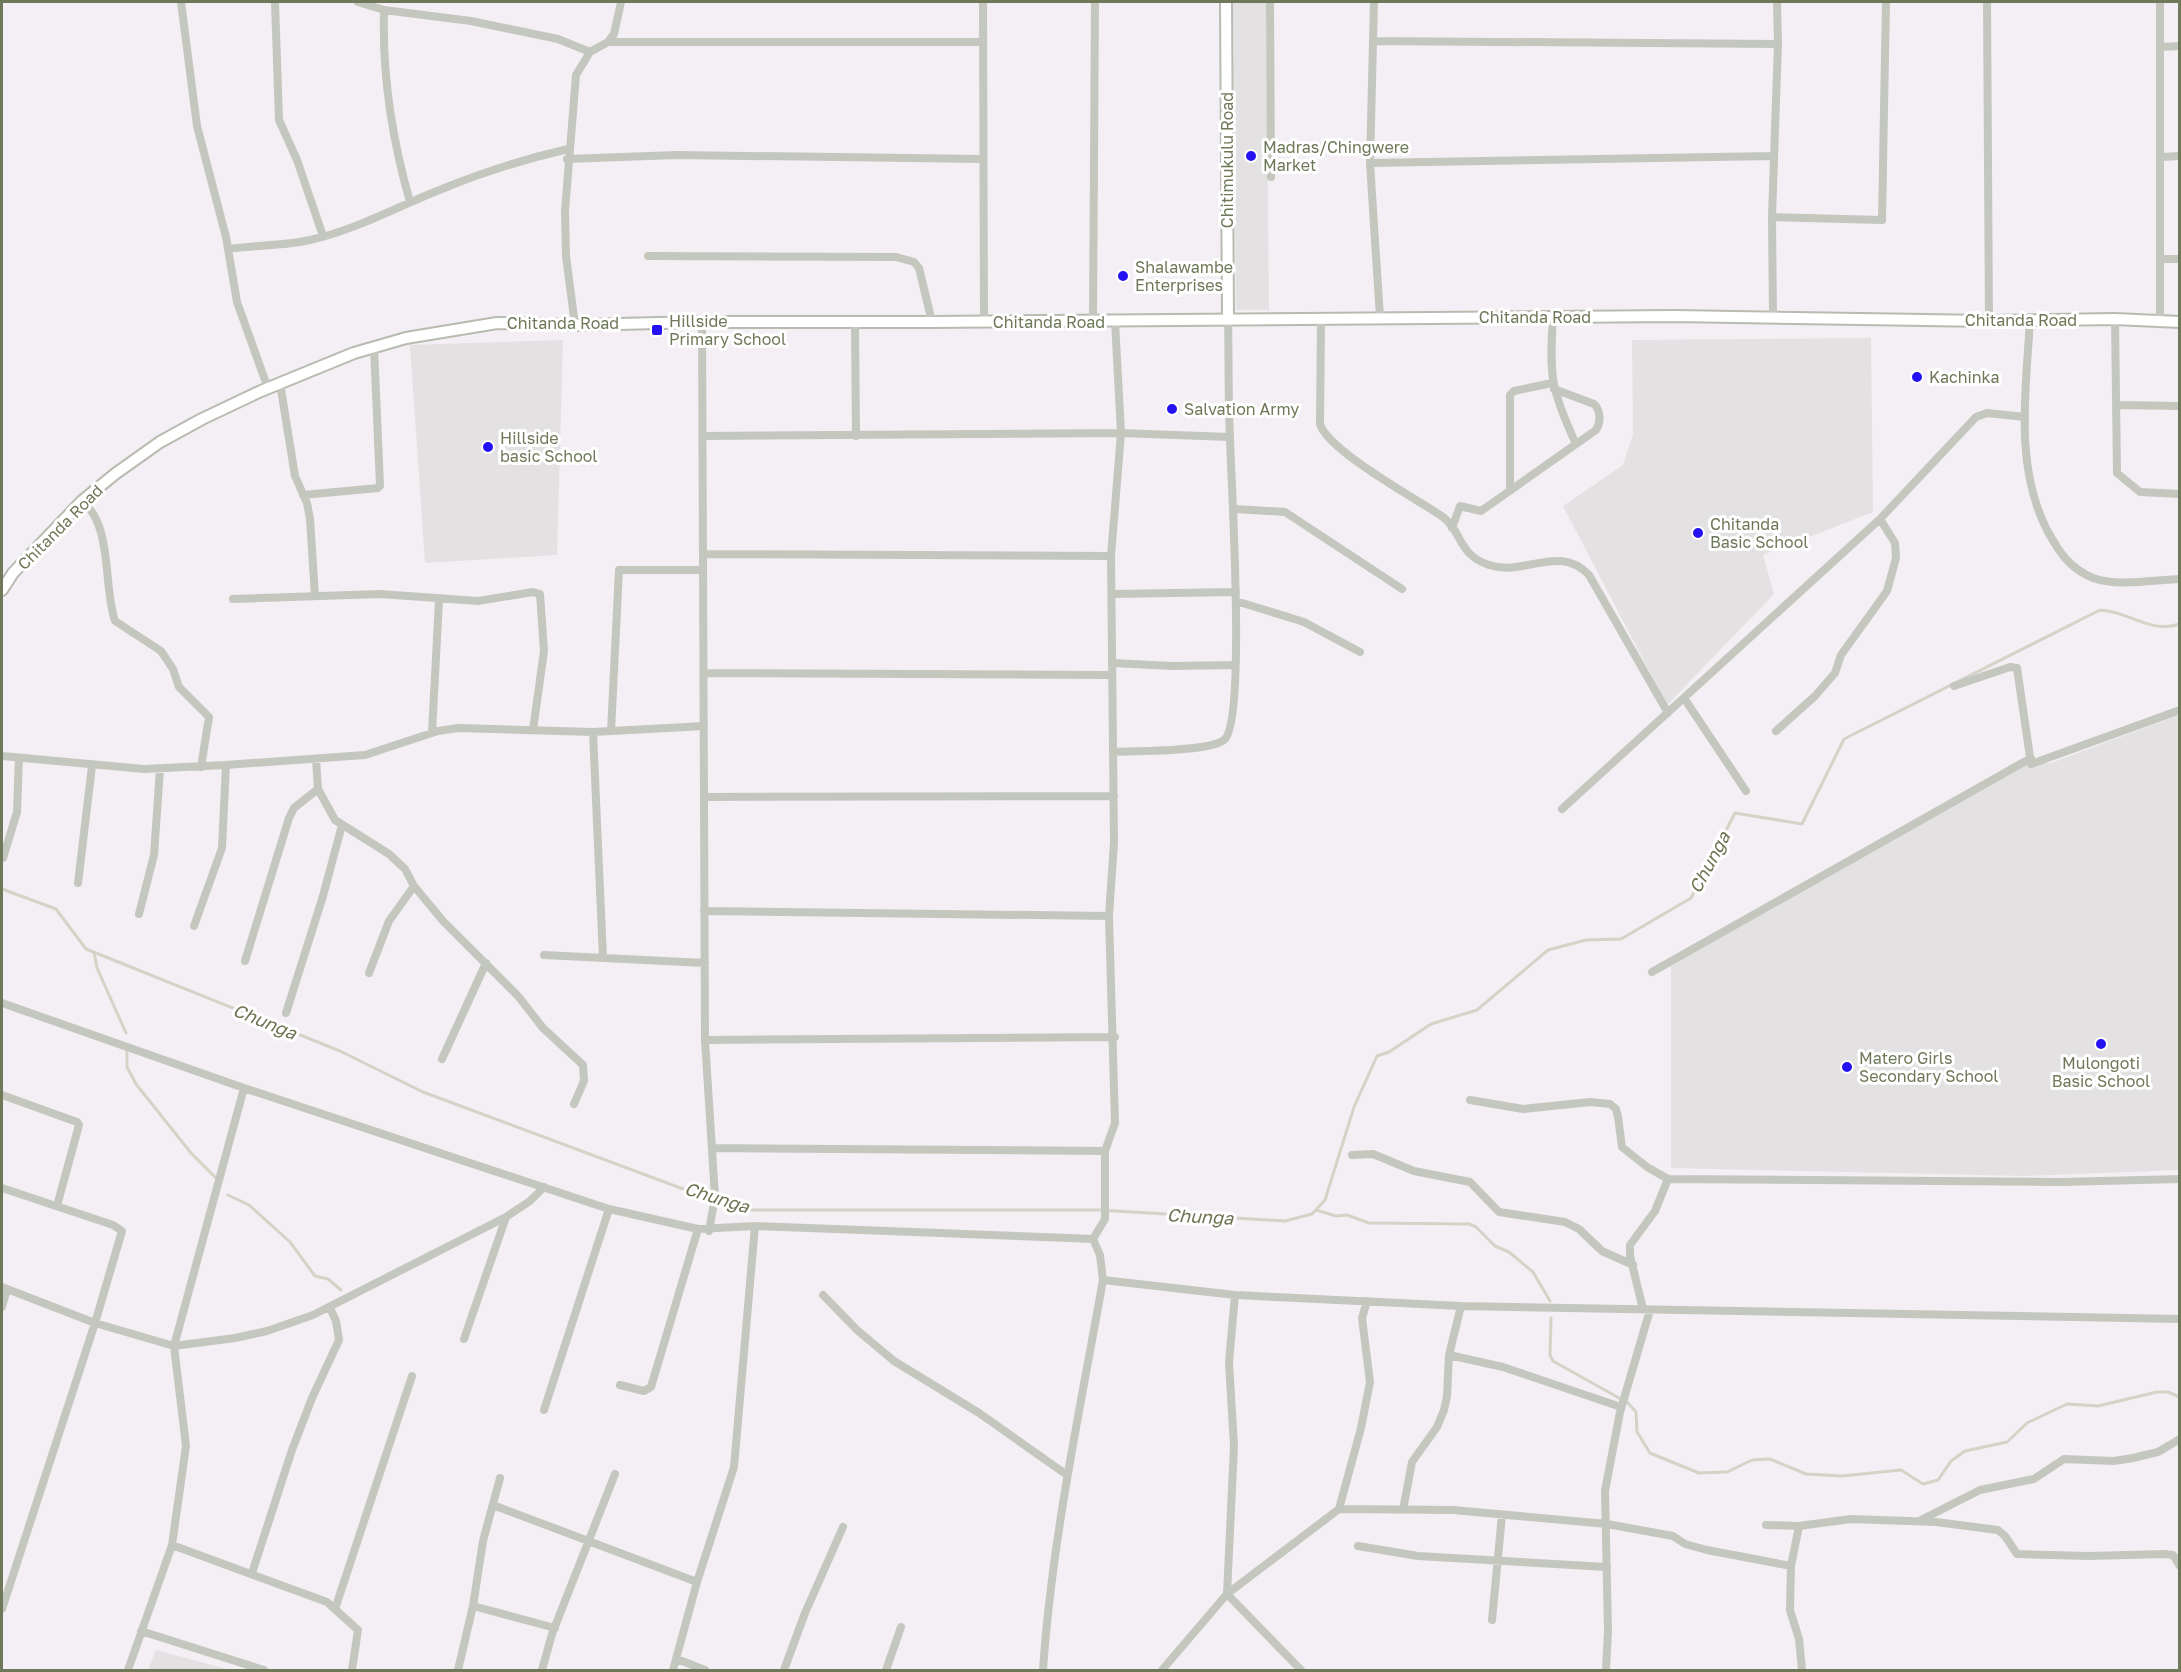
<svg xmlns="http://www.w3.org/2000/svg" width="2181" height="1672" viewBox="0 0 2181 1672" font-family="'Golos Text',sans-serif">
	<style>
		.built { fill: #e3e1e2 }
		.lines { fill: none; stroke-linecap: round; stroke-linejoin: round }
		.stream { stroke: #d3d4c7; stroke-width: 3 }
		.secondary-casing { stroke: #b8bbb0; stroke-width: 14 }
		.street { stroke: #c4c7be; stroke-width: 8 }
		.secondary { stroke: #fff; stroke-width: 10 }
		.poi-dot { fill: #2412f2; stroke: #fff; stroke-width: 2 }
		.labels { text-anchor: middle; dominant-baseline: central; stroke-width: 6; stroke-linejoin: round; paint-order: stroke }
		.poi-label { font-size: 16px; fill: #6f7858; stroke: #fff; text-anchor: start }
		.street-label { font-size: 16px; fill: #6f7858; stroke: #fff }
		.water-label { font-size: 18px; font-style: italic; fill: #707352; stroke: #fff }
	</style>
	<rect width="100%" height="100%" fill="#f4eff4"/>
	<path class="built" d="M1233,2H1266L1269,310H1236Z
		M1871,338L1873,512L1763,555L1774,594L1667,705L1563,506L1623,465L1633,434L1632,340Z
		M563,340L557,555L425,563L410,345Z
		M2179,715V1170L2024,1176L1671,1168V966L2024,764L2051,763Z
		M156,1650L230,1670H148Z"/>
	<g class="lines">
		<path class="stream" d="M2,889L56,909L86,949L340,1051L423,1092L694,1193L746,1210H1099L1285,1221L1312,1214L1325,1200L1354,1107L1377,1056L1389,1052L1431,1024L1477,1010L1548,950L1586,940L1621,939L1691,898L1735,813L1802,824L1844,739L2100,610C2129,611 2149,634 2180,624
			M94,952L97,968L126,1033
			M127,1051V1067L136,1084L191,1153L216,1178
			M228,1195L249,1205L290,1242L315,1276L328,1279L341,1290
			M1316,1210L1336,1216L1347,1215L1369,1223L1469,1224L1476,1227L1495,1246L1509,1252L1533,1272L1550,1301
			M1551,1318L1550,1355L1553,1361L1619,1398
			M1627,1402L1636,1412L1637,1432L1650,1453L1699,1473L1727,1472L1752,1460L1770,1459L1806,1474L1842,1476L1901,1470L1923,1484L1938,1480L1951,1461L1965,1451L2007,1442L2027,1423L2067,1404L2098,1406L2157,1392H2168L2180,1397"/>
		<defs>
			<path id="secondary" d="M1226,2L1228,319
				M2,590L13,573L82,501L115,474L160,442L202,419L261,391L354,353L406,338L497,323L575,325L702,322H932L1675,316L1989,321L2115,319L2180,322"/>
		</defs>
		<use href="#secondary" class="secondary-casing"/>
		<path class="street" d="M181,2L197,126L226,237L237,302L265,380
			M275,2L279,120L297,160L323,236
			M358,2L384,10L471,21L558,39L590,52
			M983,2L984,322
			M1270,2L1271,177
			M1374,2L1370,163L1380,318
			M1987,2L1989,321
			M384,10C382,76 392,139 410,202
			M1373,41L1778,44
			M608,42H983
			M2160,47L2180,46
			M2161,157L2180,156
			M567,159L677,155L982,159
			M1370,163L1774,156
			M1772,217L1882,220L1886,2
			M228,249C255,245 283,246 310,240C356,230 398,206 442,189C483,172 525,159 568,149
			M648,256L896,257L914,262L919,268L932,322
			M2161,259H2180
			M1553,317C1549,376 1551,390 1576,444
			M1773,317L1772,217L1778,44L1777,2
			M1321,318L1320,424C1328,451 1417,499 1443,517C1462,531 1458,555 1489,565C1525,577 1558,543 1589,575L1668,713
			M2115,319L2117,473L2140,492L2180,494
			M2030,320C2026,391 2014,465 2047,530C2059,552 2069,568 2093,578C2118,587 2153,580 2180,579
			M1093,321L1095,2
			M702,322L705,1040L715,1197L709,1231
			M855,323L856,436
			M2160,323V2
			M575,325L566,256L565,211L576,75L590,52L608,42L614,34L621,2
			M280,383L295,476L307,503L310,519L315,596
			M2116,405L2180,406
			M703,436L1121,433L1230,437
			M1510,490V395L1514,391L1552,383
			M303,495L378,488L380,486L374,347
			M82,501C113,525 103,586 115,621L161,651L173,669L179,687L209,717L201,767
			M1234,509L1285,512L1402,589
			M1452,528L1460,506L1481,511L1596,430C1601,422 1601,411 1594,404L1554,389
			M703,554L1111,556
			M1112,594L1236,592
			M233,599L380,594L478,601L533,592L540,594L544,651L533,730
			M1236,601L1304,622L1360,652
			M1112,663L1173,666L1235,665
			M705,673L1112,675
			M1954,686L2010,667L2017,668L2031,764L2180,710
			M1684,698L1746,791
			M611,731L619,570H703
			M1776,731L1815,696L1835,673L1841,655L1887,591L1896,558L1895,543L1880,519
			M432,733L439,600
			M1113,752C1133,751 1213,752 1225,739C1246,716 1231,481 1230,437C1228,397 1229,358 1228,319
			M2,756L144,769L226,765L365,755L438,731L458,728L593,732
			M316,759L318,789L335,820L389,854L405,869L414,886L443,921L518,996L543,1028L583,1065L584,1081L574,1104
			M704,797L1114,796
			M1562,809L1880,519L1976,417L1987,413L2025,417
			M3,858L17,812L19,758
			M78,883L92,766
			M704,911L1109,916
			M139,914L154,855L160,769
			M194,926L222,848L226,765
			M544,955L705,963
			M603,958L593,732L704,726
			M245,961L289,818L294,808L318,789
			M1652,972L2031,758
			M369,973L389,921L414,886
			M2,1003L244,1088L609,1209L698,1229L755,1226L1093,1239
			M286,1013L323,896L342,825
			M705,1040L1115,1037
			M442,1059L486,963
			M2,1095L77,1122L79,1125L57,1206
			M1470,1100L1523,1109L1590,1102L1610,1104L1616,1109L1618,1117L1622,1147L1647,1167L1668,1179L2062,1182L2180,1179
			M712,1148L1105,1151
			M1352,1155L1373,1154L1414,1171L1470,1182L1499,1212L1565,1222L1579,1229L1602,1251L1633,1265
			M2,1188L113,1225L122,1231L95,1323L2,1609
			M1093,1239L1105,1219V1151L1115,1123L1109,916L1114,842L1111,556L1121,433L1115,321
			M1103,1280L1235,1295L1461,1306L2180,1319
			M2,1287L95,1323L174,1346L235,1338L267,1331L313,1315L506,1217L530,1201L544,1187
			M823,1295L857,1330L894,1361L979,1413L1067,1475
			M1235,1295L1229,1362L1234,1446L1227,1594L1301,1670
			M2,1307L7,1289
			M1643,1309L1630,1256V1245L1655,1211L1668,1179
			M464,1339L506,1217
			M1449,1355L1503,1367L1621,1407
			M620,1385L644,1391L651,1387L698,1229
			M544,1410L609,1209
			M493,1505L697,1582
			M1339,1509L1453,1510L1607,1524L1673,1536L1685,1544L1707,1550L1791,1566
			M1403,1510L1412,1462L1437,1427L1444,1410L1447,1396L1449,1355L1461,1306
			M1919,1521L1980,1490L2034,1479L2064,1459L2114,1461L2133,1458L2158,1452L2180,1439
			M1766,1525L1799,1526
			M172,1545L327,1602L358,1630L352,1670
			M1358,1546L1418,1556L1607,1567
			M252,1573L292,1450L312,1398L339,1340L336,1321L330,1308
			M473,1606L555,1628
			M335,1609L412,1376
			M1492,1620L1502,1515
			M141,1631L264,1670
			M677,1659L705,1670
			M128,1670L172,1545L186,1446L174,1346L244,1088
			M458,1670L473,1606L483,1541L500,1478
			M542,1670L552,1634L615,1474
			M673,1670L697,1582L734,1467L755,1226
			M784,1670L805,1613L843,1527
			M886,1670L901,1627
			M1043,1670C1052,1539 1080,1410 1103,1280L1100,1255L1093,1239
			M1162,1670L1227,1594L1339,1509L1361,1428L1370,1382L1362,1318L1367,1301
			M1606,1670L1608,1631L1605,1491L1620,1412L1650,1310
			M1802,1670L1799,1639L1790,1610L1791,1566L1799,1526L1851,1519L1936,1522L1998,1530L2005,1536L2017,1554L2088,1556L2165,1554L2173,1555L2180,1566"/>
		<use href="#secondary" class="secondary"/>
	</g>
	<g class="poi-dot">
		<circle cx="1251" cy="156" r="6"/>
		<circle cx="1123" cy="276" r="6"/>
		<rect x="651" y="324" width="12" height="12" rx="3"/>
		<circle cx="1917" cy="377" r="6"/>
		<circle cx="1172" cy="409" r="6"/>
		<circle cx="488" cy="447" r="6"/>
		<circle cx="1698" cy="533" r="6"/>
		<circle cx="2101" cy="1044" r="6"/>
		<circle cx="1847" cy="1067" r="6"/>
	</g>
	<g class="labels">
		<g class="poi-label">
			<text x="1263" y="147">Madras/Chingwere<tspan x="1263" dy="18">Market</tspan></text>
			<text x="1135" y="267">Shalawambe<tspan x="1135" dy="18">Enterprises</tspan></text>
			<text x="669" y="321">Hillside<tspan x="669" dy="18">Primary School</tspan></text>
			<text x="1929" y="377">Kachinka</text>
			<text x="1184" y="409">Salvation Army</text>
			<text x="500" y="438">Hillside<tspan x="500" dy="18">basic School</tspan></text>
			<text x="1710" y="524">Chitanda<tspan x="1710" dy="18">Basic School</tspan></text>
			<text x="1859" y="1058">Matero Girls<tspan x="1859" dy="18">Secondary School</tspan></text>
			<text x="2101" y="1063" text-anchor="middle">Mulongoti<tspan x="2101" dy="18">Basic School</tspan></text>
		</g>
		<g class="street-label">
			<text transform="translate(1227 160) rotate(-90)">Chitimukulu Road</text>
			<text x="1535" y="317">Chitanda Road</text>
			<text x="2021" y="320">Chitanda Road</text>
			<text x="1049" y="322">Chitanda Road</text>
			<text x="563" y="323">Chitanda Road</text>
			<text transform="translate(60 527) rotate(-45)">Chitanda Road</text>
		</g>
		<g class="water-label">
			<text transform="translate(1709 862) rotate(-62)">Chunga</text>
			<text transform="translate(265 1021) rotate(22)">Chunga</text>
			<text transform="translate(717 1197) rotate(17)">Chunga</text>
			<text transform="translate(1200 1216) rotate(3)">Chunga</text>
		</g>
	</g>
	<rect width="2181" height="1672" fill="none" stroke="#6f7858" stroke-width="6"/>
</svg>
